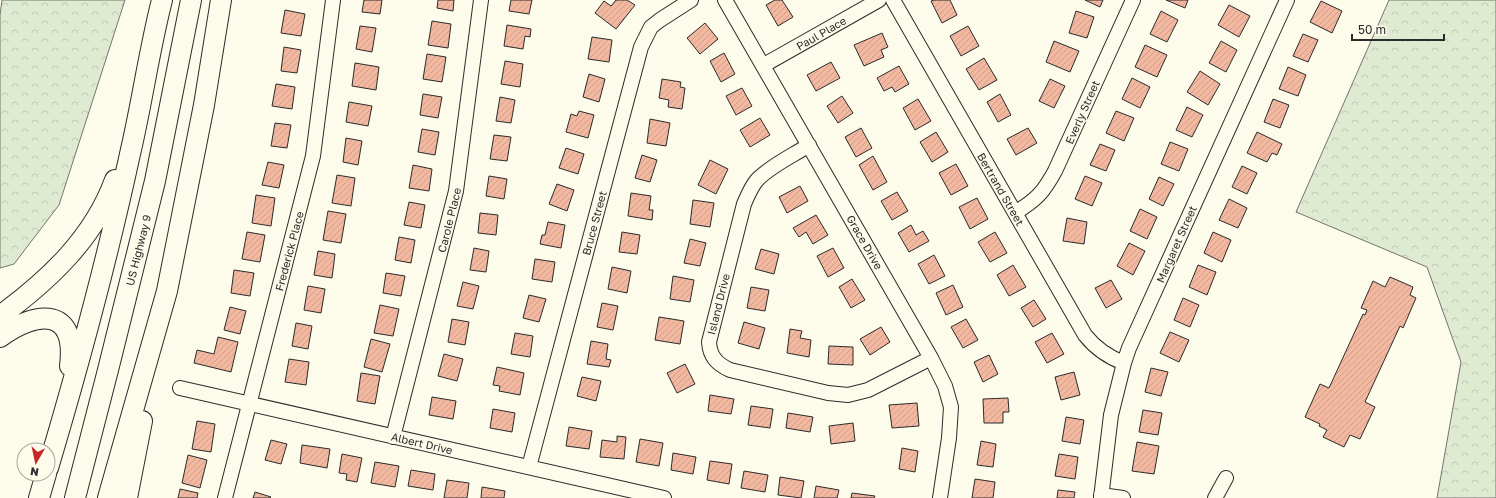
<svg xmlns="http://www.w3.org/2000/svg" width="1496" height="498" viewBox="0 0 1496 498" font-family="'Golos Text',sans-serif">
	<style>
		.forest { fill: url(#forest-crowns); stroke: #74746e }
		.building { fill: url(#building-hatch); stroke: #2b2b2b }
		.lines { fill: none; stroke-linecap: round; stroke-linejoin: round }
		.minor-casing { stroke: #2b2b2b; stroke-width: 16 }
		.highway-casing { stroke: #2b2b2b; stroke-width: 22 }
		.minor { stroke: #fdfbea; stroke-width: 14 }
		.highway { stroke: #fdfbea; stroke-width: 20 }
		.labels { text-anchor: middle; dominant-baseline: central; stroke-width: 3; stroke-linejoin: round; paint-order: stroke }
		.street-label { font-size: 11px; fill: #2b2b2b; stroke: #fdfbea }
	</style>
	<defs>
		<pattern id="forest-crowns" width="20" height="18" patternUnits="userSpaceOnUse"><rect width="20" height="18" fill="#deebd1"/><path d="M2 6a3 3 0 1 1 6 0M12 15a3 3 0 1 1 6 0" fill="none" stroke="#bfcab4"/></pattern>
		<pattern id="building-hatch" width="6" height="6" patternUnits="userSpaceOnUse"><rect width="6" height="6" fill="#f2b8a0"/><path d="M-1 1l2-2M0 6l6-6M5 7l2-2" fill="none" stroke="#d09e8a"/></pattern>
	</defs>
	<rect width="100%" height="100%" fill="#fdfbea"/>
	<path class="forest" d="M2,0H125L59,205L14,264L0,268V15Z
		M1389,0H1496V498H1437L1461,362L1427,267L1296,212Z"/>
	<path class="building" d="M364,0H382L380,14L362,12Z
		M438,0H454L453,11L437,8Z
		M511,0H532L529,14L509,11Z
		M616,0H627L635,5L616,29L595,13L604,1L611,6Z
		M775,0H782L793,17L778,26L766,5Z
		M934,0H950L957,15L942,23L931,1Z
		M1085,0H1103L1100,7Z
		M1166,0H1188L1185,8Z
		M1321,1L1342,11L1332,33L1310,22Z
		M1229,5L1250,16L1239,37L1218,25Z
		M285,10L305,14L301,36L281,33Z
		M1076,11L1094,17L1087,38L1069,33Z
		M1161,11L1178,20L1167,42L1150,34Z
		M432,21L451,24L448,48L428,45Z
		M705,23L718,39L700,54L687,38Z
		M507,25L531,29L530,37L525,36L523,49L504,46Z
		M360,26L376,28L372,52L356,49Z
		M968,26L979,46L961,56L950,36Z
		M882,33L888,47L881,50L884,57L864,66L854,45Z
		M1303,34L1318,40L1308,62L1293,56Z
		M592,37L612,40L609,62L588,59Z
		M1054,41L1079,51L1070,72L1046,62Z
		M1221,41L1237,50L1226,72L1209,63Z
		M1145,45L1167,55L1157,77L1135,67Z
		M284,47L301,50L297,73L281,71Z
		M724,53L735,74L721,82L710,61Z
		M427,54L446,57L442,82L423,79Z
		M984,58L997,80L979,90L966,69Z
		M505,61L523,64L520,87L501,84Z
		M831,62L840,78L816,91L807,75Z
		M355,63L379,67L376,90L352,86Z
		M899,66L909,84L895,92L892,87L884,91L877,78Z
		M1288,67L1306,75L1298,96L1279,89Z
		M1200,71L1220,84L1208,105L1187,92Z
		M589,74L605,79L599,102L583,97Z
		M1132,78L1150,87L1140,108L1122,99Z
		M662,79L681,82L680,87L685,88L682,109L668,107L669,100L659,98Z
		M1050,79L1065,86L1054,108L1039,101Z
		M276,84L295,87L292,109L272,106Z
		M742,88L752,106L736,115L726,96Z
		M423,94L442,97L438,118L420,115Z
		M1000,94L1011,115L998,122L987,102Z
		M842,96L853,113L838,123L827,106Z
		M500,97L515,100L511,123L496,121Z
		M918,99L931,121L915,130L903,108Z
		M1273,99L1289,105L1280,128L1264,122Z
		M349,102L372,106L368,126L346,122Z
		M1187,107L1203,115L1192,137L1176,130Z
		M579,111L594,115L588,138L566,132L571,114L577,116Z
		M1116,111L1134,118L1124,141L1106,133Z
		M760,118L770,135L750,147L740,130Z
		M650,119L670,123L666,146L647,143Z
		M275,123L291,125L287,148L271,146Z
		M861,128L872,148L856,157L845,137Z
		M1028,128L1037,143L1016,155L1007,139Z
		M422,129L439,132L435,155L418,152Z
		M936,132L948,152L932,162L920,142Z
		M1257,132L1282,144L1277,155L1272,153L1267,162L1247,153Z
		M494,135L511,137L507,161L490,159Z
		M346,138L362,141L358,165L343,162Z
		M1170,142L1188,149L1179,171L1161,164Z
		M1100,144L1115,150L1106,171L1090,165Z
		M566,148L584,154L578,174L559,168Z
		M642,155L657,160L650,182L635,178Z
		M873,156L887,182L873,190L859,165Z
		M710,160L728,169L716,194L698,185Z
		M268,162L284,165L279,188L262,185Z
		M956,164L968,186L951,195L939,173Z
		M413,165L432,169L429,191L409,188Z
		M1242,166L1257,173L1247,194L1232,187Z
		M337,175L355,178L351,206L332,203Z
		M489,176L507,179L504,199L486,196Z
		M1085,176L1102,183L1092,206L1075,199Z
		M1159,177L1174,184L1163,206L1149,199Z
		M557,184L574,190L567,211L549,204Z
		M800,186L808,201L787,213L779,197Z
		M897,192L908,211L892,220L881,201Z
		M631,193L651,196L649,210H653L652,220L628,216Z
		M256,195L275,198L271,226L252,223Z
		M977,198L988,219L970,229L959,207Z
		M1229,199L1247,208L1238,228L1219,220Z
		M693,200L714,203L710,227L690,224Z
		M409,202L425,205L421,228L404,225Z
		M1140,209L1157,217L1147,239L1130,231Z
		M328,211L346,214L341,243L323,240Z
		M480,213L498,215L496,235L478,233Z
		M816,215L828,235L813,244L806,232L799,237L793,228Z
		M1067,218L1087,222L1084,244L1063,241Z
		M548,222L565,225L561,248L540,244L542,235H545Z
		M911,225L916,235L923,231L929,241L909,252L898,233Z
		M247,232L265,235L260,262L242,259Z
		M622,232L640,235L637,254L619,252Z
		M995,232L1007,253L990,262L978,242Z
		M1213,232L1231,240L1222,262L1204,253Z
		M399,237L415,240L411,263L395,260Z
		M690,239L706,243L700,266L684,263Z
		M1129,243L1145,251L1133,275L1117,266Z
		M474,248L489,251L486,272L470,270Z
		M833,248L844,268L828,277L817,256Z
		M761,249L779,254L774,274L755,269Z
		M318,251L335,254L332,278L314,275Z
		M934,255L945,276L929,284L918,264Z
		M535,259L555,262L552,282L532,279Z
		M1013,265L1026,287L1009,296L997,275Z
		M1198,265L1216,272L1207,295L1189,287Z
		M612,267L631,271L627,293L608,289Z
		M234,270L254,273L250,296L231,293Z
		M386,273L405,276L401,296L383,293Z
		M673,276L694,280L690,302L670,299Z
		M1390,277L1413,287L1410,295L1416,298L1403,328L1400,326L1365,402L1375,407L1360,439L1350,435L1344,447L1323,437L1327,430L1319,426L1320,424L1305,417L1320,384L1329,388L1363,314L1365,315L1367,310L1361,308L1373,281L1385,287Z
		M852,279L865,300L851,308L839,287Z
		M1111,280L1122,299L1106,308L1095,288Z
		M463,282L479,286L473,309L457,306Z
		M953,285L963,307L946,315L936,293Z
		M308,286L325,289L321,313L304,310Z
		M751,287L769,290L765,311L747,308Z
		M529,295L546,299L539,322L523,318Z
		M1183,298L1199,305L1190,327L1174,320Z
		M1034,300L1046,319L1033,327L1021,308Z
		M602,303L618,306L613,330L597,327Z
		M380,305L399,309L393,336L374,333Z
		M230,307L246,311L240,334L224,330Z
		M659,317L684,321L680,344L655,340Z
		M452,319L469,322L465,345L448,342Z
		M966,319L978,340L963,348L951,327Z
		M744,322L765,328L759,349L738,343Z
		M296,323L312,326L308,349L292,346Z
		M881,327L890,342L870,355L860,339Z
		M790,329L802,331L800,338L811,340L809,357L787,353Z
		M1170,332L1189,340L1179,362L1160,353Z
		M515,333L533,336L530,357L511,354Z
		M1052,333L1064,354L1047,363L1035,342Z
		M218,337L238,342L231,372L194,363L197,350L214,354Z
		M371,339L390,344L382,372L364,367Z
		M591,341L608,344L606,359L611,360L609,367L587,364Z
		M829,346L853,347V365L828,364Z
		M444,354L463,359L457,381L438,376Z
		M989,355L998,374L983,382L974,362Z
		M289,359L309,362L306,385L285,382Z
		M685,364L695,384L677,393L667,373Z
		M497,367L524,373L520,395L499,391L500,386L493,385Z
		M1151,368L1168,372L1161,396L1145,392Z
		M1074,372L1080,395L1061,400L1055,377Z
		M361,373L380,376L375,404L357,401Z
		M582,377L601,381L596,401L577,396Z
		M710,395L734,399L731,414L708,411Z
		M432,397L456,401L453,419L429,415Z
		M1008,398L1009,412H1003V423H984L983,399Z
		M917,403L919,426L892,428L889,405Z
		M751,406L773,409L770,428L748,425Z
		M493,409L515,413L512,432L490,428Z
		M1143,410L1162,413L1158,435L1139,432Z
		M788,413L813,417L810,432L786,428Z
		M1066,417L1084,420L1080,444L1062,441Z
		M197,421L215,424L211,452L192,449Z
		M853,423L855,441L831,444L829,426Z
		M569,427L592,431L589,449L566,446Z
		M617,436L626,437L624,459L600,457L602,440L617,442Z
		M640,439L663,443L659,466L636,462Z
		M271,440L287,444L281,464L265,460Z
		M981,441L996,444L993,467L977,465Z
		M1137,442L1159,446L1154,474L1132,471Z
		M302,445L330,449L327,468L300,463Z
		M902,448L918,451L915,472L899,469Z
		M673,453L696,457L693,474L671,470Z
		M342,454L362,458L357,482L346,480L347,474L339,473Z
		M1059,454L1078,457L1075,479L1055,476Z
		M188,455L207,460L200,488L182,483Z
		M710,461L732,464L729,484L707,480Z
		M375,462L399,466L395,487L371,483Z
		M411,470L435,474L433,490L408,486Z
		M744,471L768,475L765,492L741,488Z
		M780,477L804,481L801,498L778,495Z
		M975,479L995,482L993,498H972Z
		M447,480L469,483L467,498H444Z
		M816,486L839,490L837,498H814Z
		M482,487L505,491L504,498H481Z
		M180,489L198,493L197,498H178Z
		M1058,490L1075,492L1074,498H1057Z
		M255,492L271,497L270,498H253Z
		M852,493L875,496L874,498H851Z"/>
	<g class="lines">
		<defs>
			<path id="minor" d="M725,0L931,358L945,386L951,407L949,438L940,498
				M893,0L1085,335C1096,349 1108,357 1124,363
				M764,65L879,0
				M809,145C794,155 770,166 757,180C751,187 748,195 744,204L709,342C710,357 717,364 730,370L828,393L848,395L868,390L931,358
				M1015,213C1037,199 1043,193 1055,171L1133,0
				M180,388L664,498
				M393,437L456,191L481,0
				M529,467L641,47L651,27L660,20L691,0
				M1101,495L1123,498
				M225,498L313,156L333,0
				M1101,498L1111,415L1124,363L1129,348L1287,0
				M1215,498L1226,478"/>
			<path id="highway" d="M0,316C49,280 94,238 115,180
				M0,337C37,310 77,307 70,366
				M48,468C79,364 107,260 130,154C142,103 149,51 162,0
				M39,498L46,474
				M75,498L108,370L155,181L191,0
				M108,498L167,291L204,105L221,0
				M127,498L142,421"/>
		</defs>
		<use href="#minor" class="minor-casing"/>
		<use href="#highway" class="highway-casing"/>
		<use href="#minor" class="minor"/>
		<use href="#highway" class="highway"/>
	</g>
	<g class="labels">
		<g class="street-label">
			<text transform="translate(821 33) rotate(-30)">Paul Place</text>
			<text transform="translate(1082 112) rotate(-66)">Everly Street</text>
			<text transform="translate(1001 189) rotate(60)">Bertrand Street</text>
			<text transform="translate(449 220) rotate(-76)">Carole Place</text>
			<text transform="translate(594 223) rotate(-75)">Bruce Street</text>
			<text transform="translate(865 242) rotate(60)">Grace Drive</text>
			<text transform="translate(1176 244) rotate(-66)">Margaret Street</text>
			<text transform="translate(138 250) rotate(-76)">US Highway 9</text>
			<text transform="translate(289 251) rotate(-75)">Frederick Place</text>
			<text transform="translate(718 304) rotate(-76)">Island Drive</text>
			<text transform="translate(422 443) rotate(13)">Albert Drive</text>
		</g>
	</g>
	<g transform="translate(36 462) rotate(189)"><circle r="19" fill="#fdfbea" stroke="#a9a89e"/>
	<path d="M0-3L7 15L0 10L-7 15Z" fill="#c62828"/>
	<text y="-6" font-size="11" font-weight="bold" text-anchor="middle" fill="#2b2b2b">N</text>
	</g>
	<path d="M1352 34v6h92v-6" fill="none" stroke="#2b2b2b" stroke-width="2"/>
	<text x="1358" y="34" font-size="12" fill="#2b2b2b" stroke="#fdfbea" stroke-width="3" paint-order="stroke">50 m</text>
</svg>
